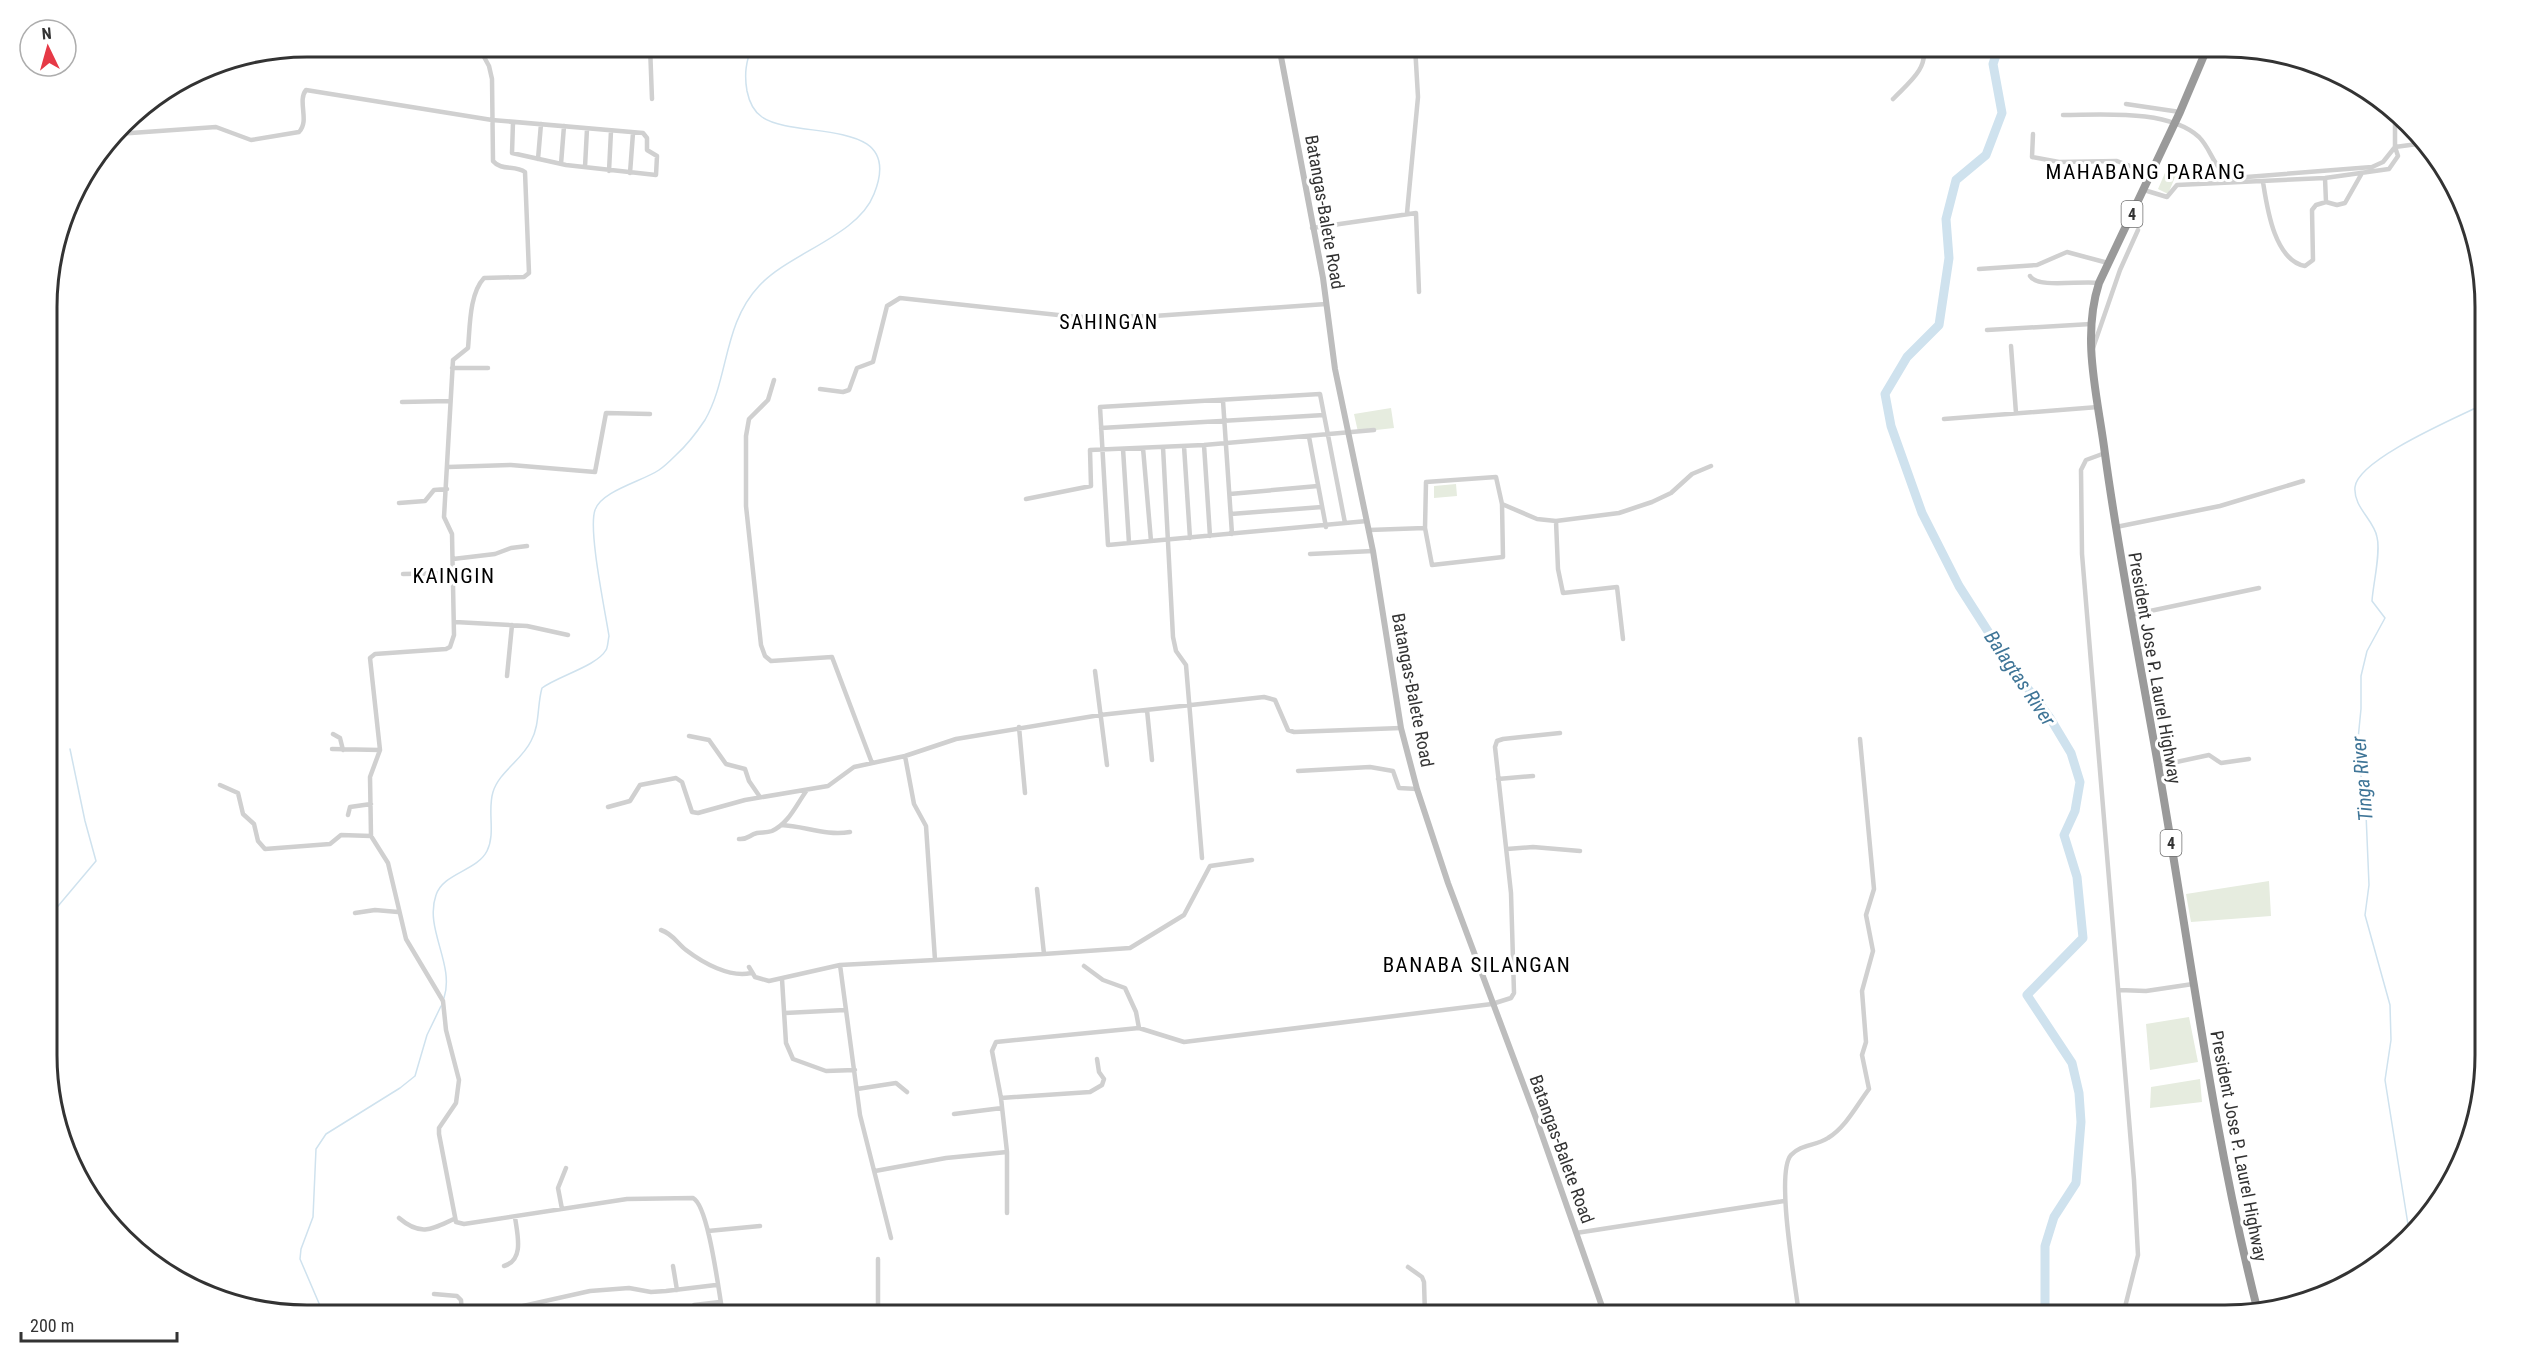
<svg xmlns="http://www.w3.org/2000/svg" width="2532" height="1362" viewBox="0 0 2532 1362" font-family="'Roboto Condensed',sans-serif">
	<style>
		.green { fill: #e6ecdf }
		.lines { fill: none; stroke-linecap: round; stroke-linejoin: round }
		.stream { stroke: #cfe2ee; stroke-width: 1.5 }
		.river { stroke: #cfe2ee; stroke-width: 9 }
		.street { stroke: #d0d0d0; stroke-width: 4.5 }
		.secondary { stroke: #bdbdbd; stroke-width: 6 }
		.highway { stroke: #9a9a9a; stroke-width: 8 }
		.labels { text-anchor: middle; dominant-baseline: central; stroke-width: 6; stroke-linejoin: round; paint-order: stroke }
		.shield { fill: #fff; stroke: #707070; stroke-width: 1.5 }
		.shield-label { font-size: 16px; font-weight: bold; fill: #333 }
		.street-label { font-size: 18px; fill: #333; stroke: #fff }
		.neighbourhood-label { font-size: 20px; letter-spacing: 1.5px; fill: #000; stroke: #fff }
		.water-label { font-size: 20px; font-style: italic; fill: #3f7597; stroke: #fff }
		.quarter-label { font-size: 21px; letter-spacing: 1.5px; fill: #000; stroke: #fff }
		.rim { fill: none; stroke: #333; stroke-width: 3 }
	</style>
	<rect width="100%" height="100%" fill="#fff"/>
	<path class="green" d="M2168,166L2178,170L2168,194L2158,189Z
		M1391,408L1394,428L1358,432L1354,414Z
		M1456,484L1457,496L1434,498V486Z
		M2269,881L2271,916L2191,922L2186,894Z
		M2189,1017L2198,1062L2150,1070L2146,1024Z
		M2200,1079L2202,1102L2150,1108L2151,1087Z"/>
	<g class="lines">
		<path class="stream" d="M48,918L96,861L85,821L70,749
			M444,998C455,964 424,929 436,895C443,873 477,871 487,851C496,833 487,811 493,792C499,772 522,760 531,741C540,725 537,705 542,688C558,676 597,666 606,650C608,647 608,640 609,636C605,610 588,530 595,510C601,491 643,481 659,470C665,466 671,460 676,455C687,445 697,432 705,420C729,378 723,324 759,286C789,253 858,236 874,194C906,115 798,141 762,117C753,111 749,101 747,91C744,74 746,62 752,46
			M2410,1237L2385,1080L2391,1040L2390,1005L2365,915L2369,885L2365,790L2356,759L2361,709V676L2367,651L2385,618L2372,601C2373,584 2381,553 2377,537C2374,520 2353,507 2355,487C2358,459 2458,417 2484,404
			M324,1315L300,1259L301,1249L313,1217L316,1149L326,1134L400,1088L415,1076L427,1035L441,1006"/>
		<path class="river" d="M1999,46L1993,64L2002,113L1986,155L1956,180L1946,219L1949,258L1939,325L1907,357L1885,394L1891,426L1922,513L1959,586L2005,658L2050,718L2071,753L2080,782L2075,811L2064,835L2077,877L2083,938L2027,995L2072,1063L2079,1093L2081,1122L2076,1183L2054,1217L2045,1246V1315"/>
		<path class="street" d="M398,46L479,51
			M478,46L489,66L492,79L493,161C501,171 515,165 525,172L529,273L524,277L484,278C469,294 470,328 468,348L453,360L444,517L452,534L454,635L450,647L446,649L375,654L370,658L380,750L370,777L371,836L388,863L406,939L443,1001L446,1030L459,1080L456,1103L439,1128V1134L456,1222L464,1224L627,1199L693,1198C709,1206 719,1295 723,1315
			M650,46L652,99
			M1893,99C1906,85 1931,67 1922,46
			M2126,104L2180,112
			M2063,115C2103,115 2168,109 2199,137C2213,151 2213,171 2234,178L2372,167L2383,162L2395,147L2425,143
			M117,134L216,127L251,140L299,132C310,121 297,101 306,90L492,120L643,133L647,138V150L657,156L656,175L566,165L512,153L513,122
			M2033,134L2032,157L2059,162L2117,161L2151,174
			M538,159L541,124
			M561,164L564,126
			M585,167L587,129
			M609,171L611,131
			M630,173L633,133
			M2263,182C2267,207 2274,260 2305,266L2313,260L2312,210L2316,205L2326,202L2325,178
			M2144,190L2167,197L2177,185L2325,178L2389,169L2398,156L2395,147V110
			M2326,202L2337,205L2345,203L2362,173
			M1407,213L1418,97L1415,46
			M1312,228L1416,213L1419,292
			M1979,269L2037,265L2067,252L2108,263
			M2030,276C2038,289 2082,280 2099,283
			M1987,330L2091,324
			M2011,346L2016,413
			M2093,348L2120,270L2138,230
			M452,368H488
			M774,380L768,400L749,419L746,436V506L761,645L765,656L771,661L832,657L872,763
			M820,389L843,392L849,390L857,368L873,362L887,306L900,298L1077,317L1154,316L1326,304
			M1223,401L1232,534
			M402,402L450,401
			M1944,419L2098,407
			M1101,428L1324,415
			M1309,437L1326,527
			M1204,445L1210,536
			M1184,446L1190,538
			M1163,447L1173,637L1176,651L1186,665L1202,858
			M1143,448L1151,541
			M1123,449L1129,543
			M2105,453L2086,460L2081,470L2082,554L2134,1180L2138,1255L2123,1315
			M448,467L511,465L595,472L606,413L650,414
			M1496,477L1502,504L1503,557L1432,565L1425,528L1426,482Z
			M1230,494L1318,486
			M1026,499L1091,486L1090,450L1204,445L1374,430
			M399,503L425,501L434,490L447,489
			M1502,504L1537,519L1556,521L1558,569L1563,593L1617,587L1623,639
			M1231,514L1322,507
			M1556,521L1619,513L1652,502L1671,493L1692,474L1711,466
			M1345,523L1320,394L1100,407L1108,545L1367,521
			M2116,527L2220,506L2303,481
			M1369,530L1425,528
			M1310,554L1373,551
			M453,559L495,554L511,548L527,546
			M403,574L454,573
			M2131,615L2259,588
			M455,622L527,626L568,635
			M1095,671L1107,765
			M507,676L512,625
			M1147,710L1152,760
			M1019,727L1025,793
			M333,734L340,738L343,750
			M689,736L709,740L726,764L745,769L749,781L760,797
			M332,749L380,750
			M905,756L914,804L926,826L935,960L1044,954L1037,889
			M2158,766L2209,755L2221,763L2249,759
			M1298,771L1370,767L1393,771L1399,788L1417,789
			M1498,779L1533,776
			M220,785L238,793L243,814L254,824L258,841L265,849L330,844L341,835L371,836
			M608,807L630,801L640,785L676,778L682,782L692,812L698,813L745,800L828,786L854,767L905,756L956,739L1100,715L1264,697L1275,700L1288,730L1294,732L1401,728
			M348,815L350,807L371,804
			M781,825C805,826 825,836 850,832
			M739,839C748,840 749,835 757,833C762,832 767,833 772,831C789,823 796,805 807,790
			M1507,849L1533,847L1580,851
			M355,913L375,910L398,912
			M661,930C673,934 677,943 686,950C703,963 730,978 751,973
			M1044,954L1130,948L1184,915L1210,866L1252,860
			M840,965L860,1115L891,1238
			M1084,966L1103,980L1125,988L1136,1012L1139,1028
			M749,967L755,977L769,981L840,965L935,960
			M782,979L786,1043L793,1059L826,1071L855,1070
			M2119,990L2146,991L2193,984
			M785,1013L845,1010
			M857,1089L896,1083L907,1092
			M1001,1098L1090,1092L1102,1085L1104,1079L1099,1072L1097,1059
			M954,1114L1002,1108
			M1007,1152V1213
			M875,1171L946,1158L1007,1152L1001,1098L992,1051L996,1042L1139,1028L1184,1042L1192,1041L1492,1004L1511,998L1514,993L1511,893L1495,747L1497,741L1503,739L1560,733
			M562,1209L558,1188L566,1168
			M399,1218C420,1236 431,1230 454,1219
			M708,1231L760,1226
			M1576,1233L1784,1201
			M878,1259V1315
			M504,1266C525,1260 517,1233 515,1217
			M673,1266L677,1290
			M1408,1267L1422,1277L1424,1282L1425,1315
			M191,1288L192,1281
			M434,1294L457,1296L461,1300L462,1315
			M694,1305L720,1302
			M495,1315L500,1311L590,1291L629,1288L651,1292L666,1291L716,1285
			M728,1315L755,1313L761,1315
			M1799,1315C1796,1287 1775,1173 1791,1155C1801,1144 1816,1146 1828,1138C1846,1127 1857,1105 1869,1089L1862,1055L1866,1042L1862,991L1873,951L1866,915L1874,889L1860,739"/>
		<path class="secondary" d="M1279,46L1323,278L1335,369L1373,551L1401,728L1417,789L1448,883L1536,1118L1605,1315"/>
		<path class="highway" d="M2208,46L2180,112L2099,283C2081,339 2098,398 2105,454C2119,558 2140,661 2158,765C2190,948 2212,1131 2258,1312"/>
	</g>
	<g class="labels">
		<g class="shield">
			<rect x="2121.5" y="201" width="21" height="26" rx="4.5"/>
			<rect x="2160.5" y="830" width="21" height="26" rx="4.5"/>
		</g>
		<g class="shield-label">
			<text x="2132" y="214">4</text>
			<text x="2171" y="843">4</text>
		</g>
		<g class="street-label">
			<text transform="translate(1325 212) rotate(80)">Batangas-Balete Road</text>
			<text transform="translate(2155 668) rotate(80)">President Jose P. Laurel Highway</text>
			<text transform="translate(1413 690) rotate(79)">Batangas-Balete Road</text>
			<text transform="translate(2239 1146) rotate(79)">President Jose P. Laurel Highway</text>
			<text transform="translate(1562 1149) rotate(70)">Batangas-Balete Road</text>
		</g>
		<g class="neighbourhood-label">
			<text x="1109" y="322">SAHINGAN</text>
		</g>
		<g class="water-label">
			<text transform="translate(2020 678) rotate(56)">Balagtas River</text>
			<text transform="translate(2362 779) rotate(-95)">Tinga River</text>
		</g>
		<g class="quarter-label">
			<text x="2146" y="172">MAHABANG PARANG</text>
			<text x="454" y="576">KAINGIN</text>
			<text x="1477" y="965">BANABA SILANGAN</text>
		</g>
	</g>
	<path d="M0 0H2532V1362H0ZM307 57H2225A250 250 0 0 1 2475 307V1055A250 250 0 0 1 2225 1305H307A250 250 0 0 1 57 1055V307A250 250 0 0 1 307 57Z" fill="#fff" fill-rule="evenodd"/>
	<path class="rim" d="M307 57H2225A250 250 0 0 1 2475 307V1055A250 250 0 0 1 2225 1305H307A250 250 0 0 1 57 1055V307A250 250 0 0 1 307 57Z"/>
	<g transform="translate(48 48) rotate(355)"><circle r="28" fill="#ffffff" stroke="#adadad" stroke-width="1.5"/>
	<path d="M0-4.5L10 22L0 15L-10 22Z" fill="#e63946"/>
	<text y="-9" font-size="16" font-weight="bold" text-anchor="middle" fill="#333333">N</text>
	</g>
	<path d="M21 1332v9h156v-9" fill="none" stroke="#333333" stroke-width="3"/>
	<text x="30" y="1332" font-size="18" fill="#333333" stroke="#ffffff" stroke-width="4.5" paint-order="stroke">200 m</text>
</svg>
